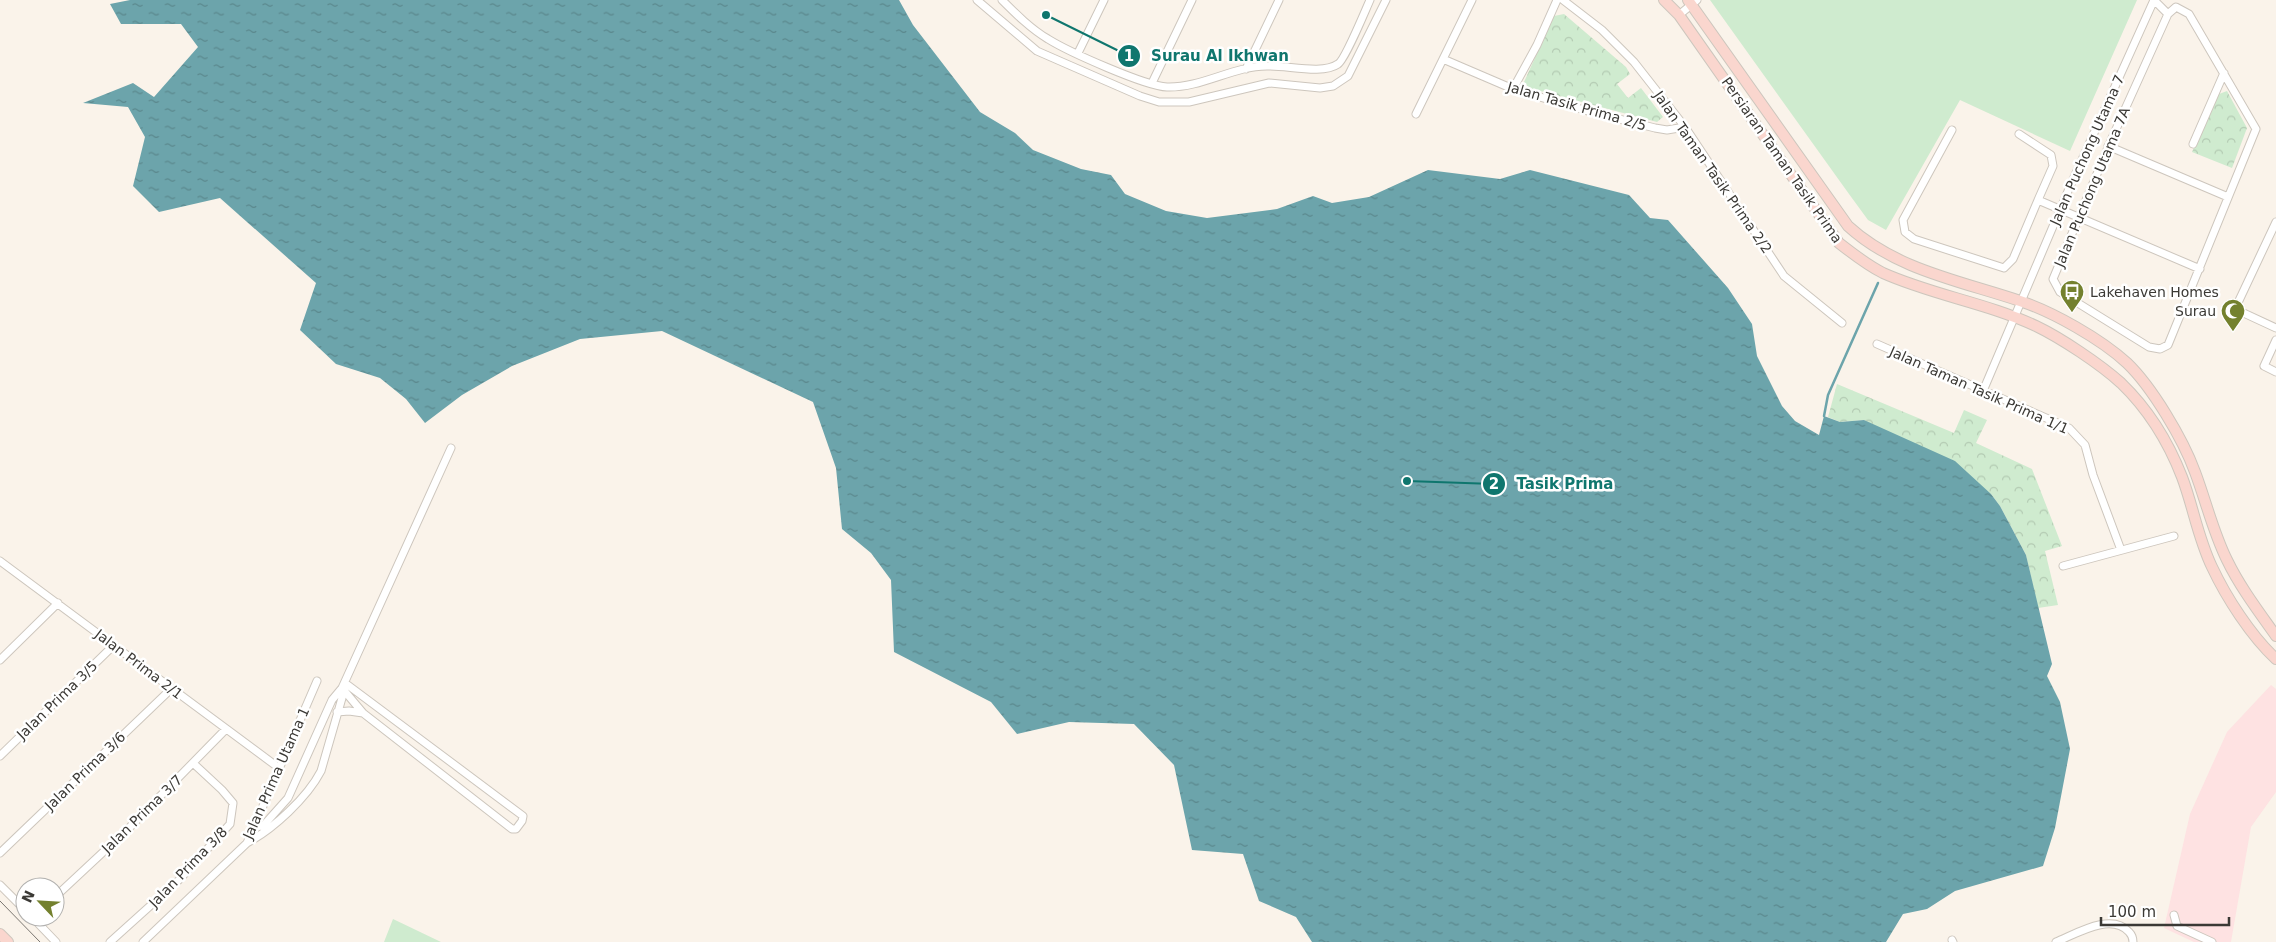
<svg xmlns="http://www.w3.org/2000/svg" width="2276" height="942" viewBox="0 0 2276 942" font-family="'DejaVu Sans',sans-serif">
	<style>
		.commercial { fill: #fee2e2 }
		.grass { fill: #cfebcf }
		.park { fill: url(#park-crowns) }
		.water { fill: url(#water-ripples) }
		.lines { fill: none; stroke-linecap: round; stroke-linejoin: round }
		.stream { stroke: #6ca4ab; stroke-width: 2.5 }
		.street-casing { stroke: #cdc6bd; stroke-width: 9 }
		.secondary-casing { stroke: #cdc6bd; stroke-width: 12 }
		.street { stroke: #fff; stroke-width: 7 }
		.secondary { stroke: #fad6ce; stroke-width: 10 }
		.tram { stroke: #7a7670; stroke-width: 1 }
		.labels { text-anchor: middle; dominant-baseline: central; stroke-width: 5; stroke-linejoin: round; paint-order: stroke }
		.street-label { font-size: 14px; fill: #3b3935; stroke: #fff }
		.poi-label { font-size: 14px; fill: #3b3935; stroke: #fff; text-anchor: start }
		.leader { fill: none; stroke: #0f766e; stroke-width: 2 }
		.callout-dot { fill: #0f766e; stroke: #fff; stroke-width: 2 }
		.mark-label { font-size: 15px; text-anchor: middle; font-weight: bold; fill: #fff }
		.callout-label { font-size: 15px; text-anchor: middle; font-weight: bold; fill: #0f766e; stroke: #fff; stroke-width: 5; stroke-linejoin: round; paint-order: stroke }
	</style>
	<defs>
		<pattern id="park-crowns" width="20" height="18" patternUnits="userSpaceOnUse" patternTransform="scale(1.25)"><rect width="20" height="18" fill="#cfebcf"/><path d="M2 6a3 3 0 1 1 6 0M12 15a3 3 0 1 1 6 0" fill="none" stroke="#b3cab2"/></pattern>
		<pattern id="water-ripples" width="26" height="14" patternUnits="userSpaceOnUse" patternTransform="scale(1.25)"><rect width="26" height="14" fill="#6ca4ab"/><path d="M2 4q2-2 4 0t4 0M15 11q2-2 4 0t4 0" fill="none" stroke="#5a878c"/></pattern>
	</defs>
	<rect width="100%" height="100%" fill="#faf3ea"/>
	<path class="commercial" d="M2271,685L2276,689V792L2251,827L2231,942H2194L2164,928L2190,814L2227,732Z"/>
	<path class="grass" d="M1710,0H2137L2070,151L1960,100L1886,230L1868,220L1849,194Z
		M393,919L441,942H384Z"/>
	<path class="park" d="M1564,14L1626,67L1630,74L1617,84L1628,98L1641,88L1663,117L1657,122L1529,88L1524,82L1554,16Z
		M2227,91L2247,128L2232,168L2192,152L2219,94Z
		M1837,384L1954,433L1964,410L1987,420L1976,443L2032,469L2062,546L2045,551L2058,605L2038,608L2026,555L2000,506L1991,494L1864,420L1840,422L1828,417Z"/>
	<path class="water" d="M130,0H899L913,25L980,112L1015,133L1033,150L1081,169L1111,175L1125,194L1166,211L1207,218L1277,209L1313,196L1332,203L1369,197L1428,170L1500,179L1530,170L1629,195L1650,218L1668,220L1728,288L1752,324L1757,356L1782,406L1795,421L1819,435L1824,416L1840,422L1864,420L1955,461L1991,494L2000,506L2026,555L2052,664L2047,676L2060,702L2070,749L2055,828L2043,866L1955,891L1927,909L1903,914L1886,942H1312L1296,917L1259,901L1243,854L1192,850L1174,765L1134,724L1069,722L1017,734L991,702L894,652L891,580L871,553L842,529L836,468L813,402L662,331L580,339L512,366L462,395L425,423L406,399L380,378L336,364L300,330L316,283L220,198L159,212L133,186L145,137L128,107L83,103L133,83L154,97L198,47L181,24H121L110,4Z"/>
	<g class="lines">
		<path class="stream" d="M1824,416L1828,395L1878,283"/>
		<defs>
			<path id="street" d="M977,0L1037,51L1140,96L1159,102H1189L1269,83L1320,88L1333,86L1348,76L1386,0
				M1002,0C1016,14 1031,29 1048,39C1069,52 1145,86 1167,87C1202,88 1233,66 1267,66C1287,65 1322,75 1338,64C1345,60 1365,11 1370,0
				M1563,0L1602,30L1634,62L1685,127L1784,276L1842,323
				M2154,0L2168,14
				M2176,7L2189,14L2256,129L2168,345L2160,349L2149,347L2060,292L2053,279L2112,138L2168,14Z
				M1679,15L1697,0
				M1078,53L1104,0
				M1443,59L1513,89L1591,112L1655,128L1667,130L1685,127
				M1246,69L1279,0
				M1152,83L1192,0
				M1513,89L1537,45L1557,0
				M1416,114L1472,0
				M1952,130L1903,220L1905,232L1914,239L2004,268L2013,259L2038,200L2200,269
				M2019,134L2051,155L2053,166L2038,200
				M2193,144L2224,73
				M2108,146L2228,197
				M2276,222L2235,309L2276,328
				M2276,340L2264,366L2276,372
				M1877,344L2069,428L2085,445L2093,475L2121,550
				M1983,391L2071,184L2154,0
				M0,561L279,768
				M2063,566L2174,536
				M0,660L58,603
				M342,688L363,713
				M337,712L349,711L363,713L512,829H516L522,821L523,816L345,683
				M0,756L114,645
				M253,827L263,826L288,798L332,700L342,688
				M247,843C273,829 307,798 321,771L342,698V688L451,448
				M0,853L171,689
				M0,885L25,910
				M55,897L130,827L226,729
				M2174,915L2177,926L2212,942
				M32,917L56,942
				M1952,940L1953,942
				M110,942L180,879L230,824L233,803L222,790L194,764
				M143,942L247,843L317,681
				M2056,942C2076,934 2111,912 2129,932C2132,935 2133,937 2133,942"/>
			<path id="secondary" d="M1664,0L1679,15L1839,243C1853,254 1867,265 1883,273C1932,295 1987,303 2036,326C2061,338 2100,364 2121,383C2148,409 2168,441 2182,477C2193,506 2198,538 2212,567C2226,597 2251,636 2276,659
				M1688,0L1848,226C1896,270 1961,281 2020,301C2053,312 2101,339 2127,363C2152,387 2183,439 2195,472C2206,501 2213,532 2227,560C2240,587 2259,612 2276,636
				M0,934L8,942"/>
		</defs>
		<use href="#street" class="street-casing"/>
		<use href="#secondary" class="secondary-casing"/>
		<use href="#street" class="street"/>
		<use href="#secondary" class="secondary"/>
		<path class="tram" d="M0,901L40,942"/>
	</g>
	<defs>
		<symbol id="bus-pin" viewBox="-11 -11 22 30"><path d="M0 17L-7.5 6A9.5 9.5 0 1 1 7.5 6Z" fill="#74812e" stroke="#fff"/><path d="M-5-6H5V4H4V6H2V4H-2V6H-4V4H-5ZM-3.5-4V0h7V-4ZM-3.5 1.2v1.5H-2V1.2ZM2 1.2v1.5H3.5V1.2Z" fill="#fff"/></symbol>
		<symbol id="mosque-pin" viewBox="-11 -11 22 30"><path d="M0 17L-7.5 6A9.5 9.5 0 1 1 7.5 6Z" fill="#74812e" stroke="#fff"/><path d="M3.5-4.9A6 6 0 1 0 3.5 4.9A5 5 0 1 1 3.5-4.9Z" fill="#fff"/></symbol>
	</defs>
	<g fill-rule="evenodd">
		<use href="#bus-pin" x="2058" y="278" width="28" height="38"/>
		<use href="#mosque-pin" x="2219" y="297" width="28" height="38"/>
	</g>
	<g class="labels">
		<g class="street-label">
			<text transform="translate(1577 106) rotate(16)">Jalan Tasik Prima 2/5</text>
			<text transform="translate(2087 150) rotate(-66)">Jalan Puchong Utama 7</text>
			<text transform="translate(1782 160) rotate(55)">Persiaran Taman Tasik Prima</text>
			<text transform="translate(1713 172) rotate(55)">Jalan Taman Tasik Prima 2/2</text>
			<text transform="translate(2092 187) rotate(-67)">Jalan Puchong Utama 7A</text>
			<text transform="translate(1979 390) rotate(24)">Jalan Taman Tasik Prima 1/1</text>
			<text transform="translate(139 664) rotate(37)">Jalan Prima 2/1</text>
			<text transform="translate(57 700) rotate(-44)">Jalan Prima 3/5</text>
			<text transform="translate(85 771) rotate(-44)">Jalan Prima 3/6</text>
			<text transform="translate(276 773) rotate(-66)">Jalan Prima Utama 1</text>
			<text transform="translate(142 814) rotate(-44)">Jalan Prima 3/7</text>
			<text transform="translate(188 867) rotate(-46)">Jalan Prima 3/8</text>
		</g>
		<g class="poi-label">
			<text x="2090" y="292">Lakehaven Homes</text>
			<text x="2216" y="311" text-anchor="end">Surau</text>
		</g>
	</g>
	<path class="leader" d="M1046 15L1129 56M1407 481L1494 484"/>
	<g class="callout-dot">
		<circle cx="1046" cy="15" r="5"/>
		<circle cx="1407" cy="481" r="5"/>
		<circle cx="1129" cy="56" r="12"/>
		<circle cx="1494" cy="484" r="12"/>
	</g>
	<g class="mark-label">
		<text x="1129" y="61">1</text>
		<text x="1494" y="489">2</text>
	</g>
	<g class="callout-label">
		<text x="1220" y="61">Surau Al Ikhwan</text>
		<text x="1565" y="489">Tasik Prima</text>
	</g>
	<g transform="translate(40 902) rotate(295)"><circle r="24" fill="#ffffff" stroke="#b1b0ae"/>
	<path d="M0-4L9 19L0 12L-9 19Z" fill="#74812e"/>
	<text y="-8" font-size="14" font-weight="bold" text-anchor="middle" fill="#3b3935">N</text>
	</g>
	<path d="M2101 917v8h128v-8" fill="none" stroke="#3b3935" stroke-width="2.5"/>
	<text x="2108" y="917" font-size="15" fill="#3b3935" stroke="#ffffff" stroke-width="4" paint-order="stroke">100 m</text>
</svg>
